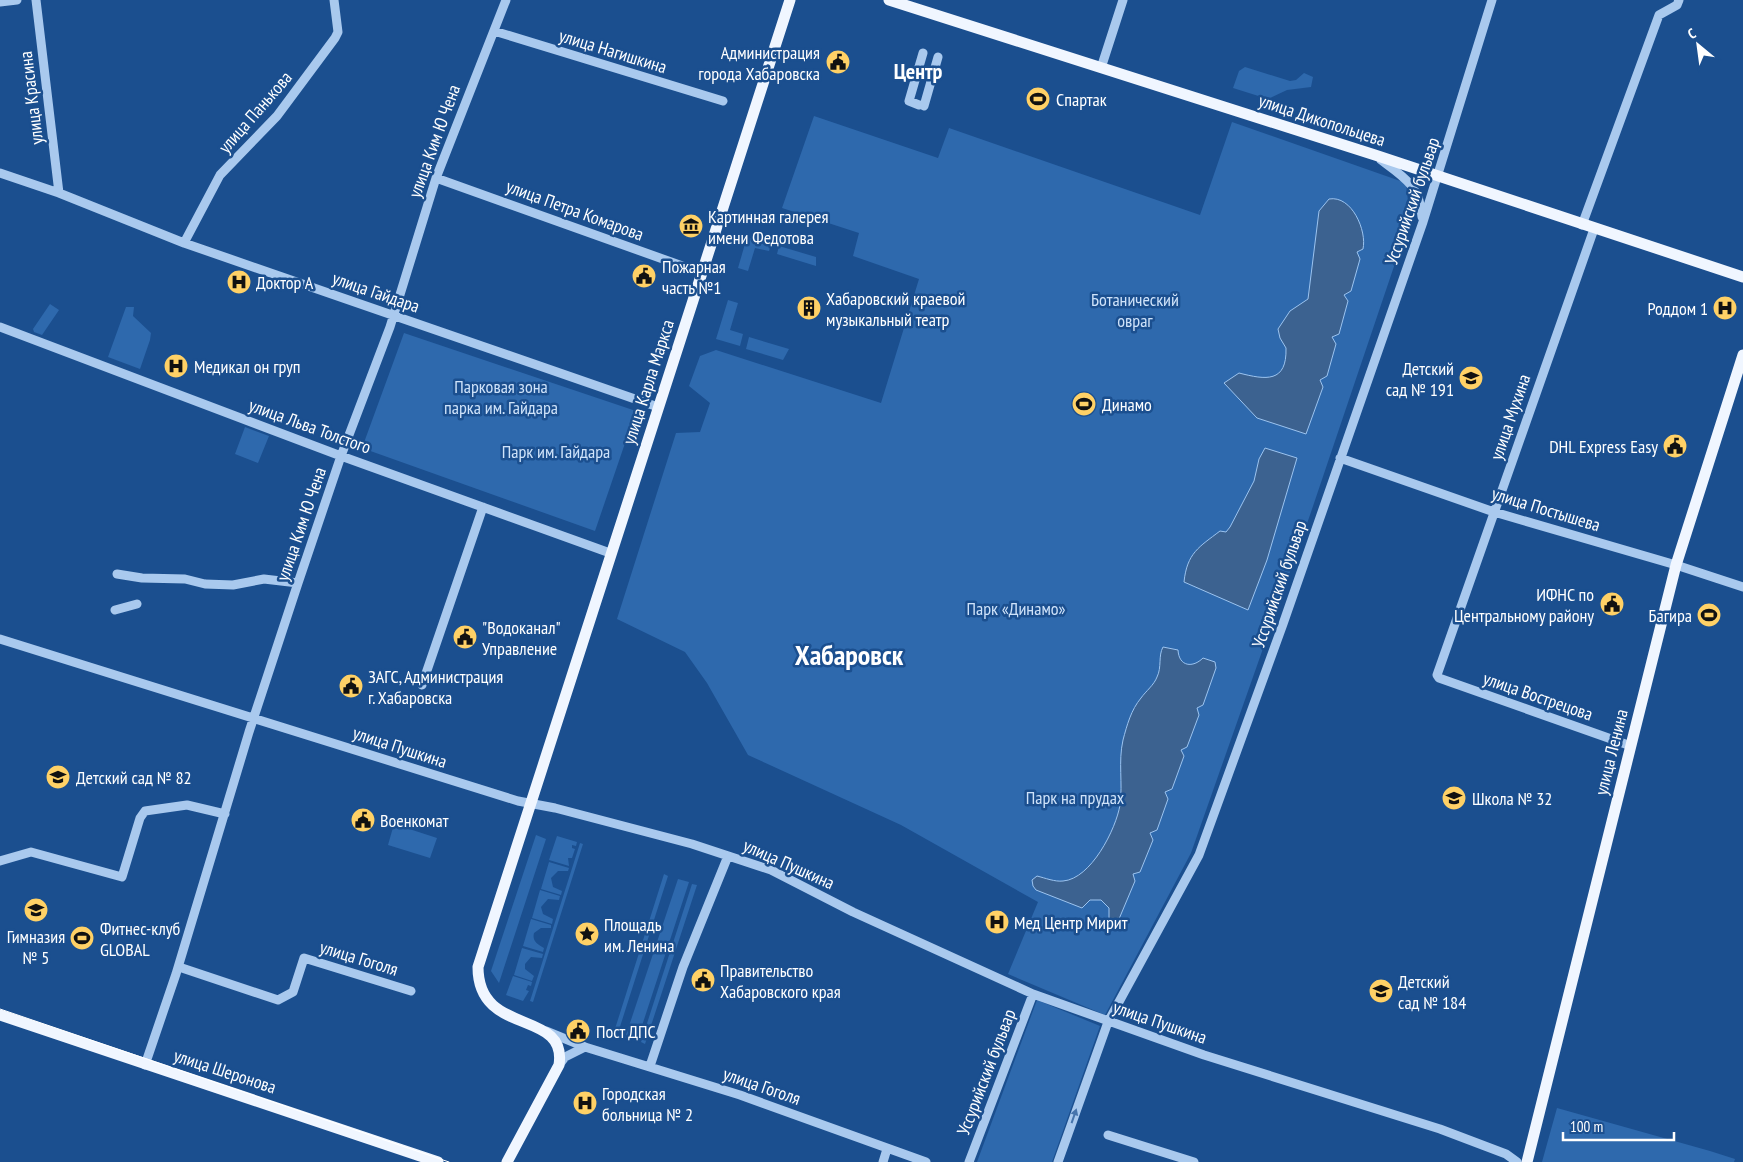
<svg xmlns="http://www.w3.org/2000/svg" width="1743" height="1162" viewBox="0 0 1743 1162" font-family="'PT Sans Narrow',sans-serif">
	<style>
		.green { fill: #2e69ad }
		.water { fill: #3c6290; stroke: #9cc4f0 }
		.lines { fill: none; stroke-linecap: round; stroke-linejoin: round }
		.minor { stroke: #a9c9ee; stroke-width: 9 }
		.major { stroke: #f0f6ff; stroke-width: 11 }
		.tram { stroke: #fff; stroke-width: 1 }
		.oneway { fill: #4674ac }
		.labels { text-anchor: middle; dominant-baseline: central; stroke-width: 5; stroke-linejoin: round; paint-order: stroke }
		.street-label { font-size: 18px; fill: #fff; stroke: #1b4f8f }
		.poi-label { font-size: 18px; fill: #fff; stroke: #1b4f8f; text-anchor: start }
		.park-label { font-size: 18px; fill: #cfe3fa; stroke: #1b4f8f }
		.district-label { font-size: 22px; font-weight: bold; fill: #fff; stroke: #1b4f8f }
		.town-label { font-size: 28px; font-weight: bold; fill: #fff; stroke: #1b4f8f }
	</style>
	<rect width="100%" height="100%" fill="#1b4f8f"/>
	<path class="green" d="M1245,67L1290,81L1296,80L1304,73L1313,77L1311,87L1287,90L1268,99L1233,88L1239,71Z
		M814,116L938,158L949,128L1200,215L1232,122L1406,183L1410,219L1310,515L1191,853L1105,1015L1008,974L1038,902L901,825L748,755L707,683L685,652L617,619L676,433L700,432L710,403L689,386L700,356L716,350L881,403L919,279L853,256L859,233L782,208Z
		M747,237L771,244L769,251L755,248L748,271L738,268Z
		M779,246L816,257V266L777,254Z
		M728,300L738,303L730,330L743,334L740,346L716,339Z
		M50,304L59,310L42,335L34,332L33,329Z
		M126,307H134L133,316L151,333L150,340L140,369L108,357Z
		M404,333L636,411L595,531L362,448Z
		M749,337L789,349L783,360L746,349Z
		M245,427L269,436L258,463L235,454Z
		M394,824L437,838L430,858L388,845Z
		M536,835L546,839L499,983L491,971Z
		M557,836L577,842L576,846L572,845V848L575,849L572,858H568L569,866L549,860Z
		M580,843L583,844L533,1002L530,1001Z
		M549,862L569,868L568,871H558L551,878L553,887L562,891L561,895L541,889Z
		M664,874L668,876L618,1033L614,1032Z
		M678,879L689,882L637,1041L625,1038Z
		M692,884L697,885L645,1044L641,1042Z
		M540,890L560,896L559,900L548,899L541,907L543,914L553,919L552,924L532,918Z
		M531,919L551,925V928H541L534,933C532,941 537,944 544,948L543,952L523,946Z
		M522,948L543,954L542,958L531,957L525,964V969L534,976L532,981L514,975Z
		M513,976L532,982L531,986L528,985L526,990L529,991L523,1001L506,995Z
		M1037,1000L1100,1026L1052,1162H977Z
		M1557,1108L1710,1151L1735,1159L1734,1162H1542Z"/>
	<path class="water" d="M1329,199C1352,195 1367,231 1363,249L1357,252L1360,259L1351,291L1344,295L1348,301L1339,334L1332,337L1336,344L1327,376L1320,380L1323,387L1306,434L1257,418L1224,383L1239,373C1266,380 1287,383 1286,348L1280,338L1278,329L1290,311L1308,299L1319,211Z
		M1265,448L1297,458L1267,560L1248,610L1184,582C1187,553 1199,547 1220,531L1226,532L1230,527L1254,481L1259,459Z
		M1163,647L1178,650C1179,667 1193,668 1203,658L1215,662L1216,668L1203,705L1197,708L1199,715L1187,747L1181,750L1184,756L1172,789L1165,792L1168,799L1157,830L1150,833L1153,840L1140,872L1133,874L1135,881L1119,919L1114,921L1109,919V908L1101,900H1090L1082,908L1036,890L1033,886L1032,880L1037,876C1045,878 1055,882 1063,881C1091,879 1116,829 1120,805C1123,783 1118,762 1123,740C1127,725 1131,710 1141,698C1146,691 1154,685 1157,677C1162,667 1158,656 1163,647Z"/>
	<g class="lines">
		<path class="minor" d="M36,0L59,193
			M0,2L17,0
			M494,31L723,101
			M1101,68L1123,0
			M919,105L909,101L923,53
			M924,106L938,57
			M1381,160C1404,177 1420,186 1422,217
			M0,173L59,193L184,243L658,407
			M436,178L702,273
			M1582,225L1659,15L1677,5L1679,0
			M1594,229L1437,675L1439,678L1631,746
			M184,243L220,175L277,116L335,38L338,32L334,0
			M0,327L341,456L610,553
			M1340,458L1494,512L1676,565L1743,587
			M117,574L142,578L185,579L205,584L233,585L264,579L298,583
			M115,610L137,604
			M0,639L518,801L555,808L692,844L771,870L853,912L1033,994L1204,1055L1440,1129L1506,1154L1517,1162
			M422,685L483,507
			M0,861L31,852L122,877L140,818L145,811L187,805L225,814
			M179,967L278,1000L293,992L304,958L411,991
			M546,1031L585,1047L740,1095L926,1162
			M145,1065L176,974L249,732L298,583L341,456L390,327L436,178L506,0
			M559,1065L565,1057L585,1047
			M650,1066L683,967L728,856
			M1108,1135L1194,1162
			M883,1162L887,1149
			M969,1162L1033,994
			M1058,1162L1108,1022L1199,855L1283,624L1423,222L1492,0"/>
		<path class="major" d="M889,0L1375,155L1743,277
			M0,1015L438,1162
			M507,1162L559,1065C568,1008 478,1038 478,967L790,0
			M1527,1162L1676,565L1743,355"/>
		<path class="tram" d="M0,1009L449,1162"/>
	</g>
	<defs><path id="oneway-solid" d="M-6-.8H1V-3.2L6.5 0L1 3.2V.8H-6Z" transform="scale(1.25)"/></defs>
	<use class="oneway" href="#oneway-solid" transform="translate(1074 1116) rotate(-71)"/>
	<defs>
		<symbol id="civic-disc" viewBox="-11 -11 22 22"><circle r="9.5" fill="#ffd166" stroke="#1b4f8f"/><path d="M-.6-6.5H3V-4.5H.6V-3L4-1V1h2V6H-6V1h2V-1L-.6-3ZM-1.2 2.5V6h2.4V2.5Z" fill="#111"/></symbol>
		<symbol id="stadium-disc" viewBox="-11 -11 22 22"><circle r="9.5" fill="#ffd166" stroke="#1b4f8f"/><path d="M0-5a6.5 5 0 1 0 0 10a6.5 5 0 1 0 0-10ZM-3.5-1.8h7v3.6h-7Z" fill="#111"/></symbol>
		<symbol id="museum-disc" viewBox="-11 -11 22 22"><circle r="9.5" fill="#ffd166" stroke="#1b4f8f"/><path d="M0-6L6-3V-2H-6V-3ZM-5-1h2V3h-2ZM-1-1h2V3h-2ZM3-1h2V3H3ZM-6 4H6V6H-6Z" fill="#111"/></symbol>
		<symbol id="hospital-disc" viewBox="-11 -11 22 22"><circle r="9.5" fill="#ffd166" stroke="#1b4f8f"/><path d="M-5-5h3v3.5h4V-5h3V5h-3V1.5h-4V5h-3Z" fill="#111"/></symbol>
		<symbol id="building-disc" viewBox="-11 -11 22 22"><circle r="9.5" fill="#ffd166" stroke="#1b4f8f"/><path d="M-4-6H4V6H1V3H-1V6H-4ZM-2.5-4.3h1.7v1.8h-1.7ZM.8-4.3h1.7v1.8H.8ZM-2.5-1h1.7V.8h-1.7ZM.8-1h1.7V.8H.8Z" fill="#111"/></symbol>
		<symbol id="school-disc" viewBox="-11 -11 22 22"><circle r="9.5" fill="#ffd166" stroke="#1b4f8f"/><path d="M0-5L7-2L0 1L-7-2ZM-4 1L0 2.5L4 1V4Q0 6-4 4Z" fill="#111"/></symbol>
		<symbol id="sight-disc" viewBox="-11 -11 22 22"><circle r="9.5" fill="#ffd166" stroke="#1b4f8f"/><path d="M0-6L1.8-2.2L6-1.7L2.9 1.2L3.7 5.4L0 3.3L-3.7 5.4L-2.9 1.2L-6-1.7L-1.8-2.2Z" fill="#111"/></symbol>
	</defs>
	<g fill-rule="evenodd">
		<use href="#civic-disc" x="824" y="48" width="28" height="28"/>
		<use href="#stadium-disc" x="1024" y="85" width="28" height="28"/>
		<use href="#museum-disc" x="677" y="212" width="28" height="28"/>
		<use href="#civic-disc" x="630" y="262" width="28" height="28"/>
		<use href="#hospital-disc" x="225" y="268" width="28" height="28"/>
		<use href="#building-disc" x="795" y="294" width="28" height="28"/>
		<use href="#hospital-disc" x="1711" y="294" width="28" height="28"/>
		<use href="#hospital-disc" x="162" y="352" width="28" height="28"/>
		<use href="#school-disc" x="1457" y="364" width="28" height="28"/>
		<use href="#stadium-disc" x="1070" y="390" width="28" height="28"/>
		<use href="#civic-disc" x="1661" y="432" width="28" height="28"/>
		<use href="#civic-disc" x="1598" y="590" width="28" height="28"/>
		<use href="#stadium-disc" x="1695" y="601" width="28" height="28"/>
		<use href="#civic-disc" x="451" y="623" width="28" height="28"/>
		<use href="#civic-disc" x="337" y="672" width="28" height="28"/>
		<use href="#school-disc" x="44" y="763" width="28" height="28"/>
		<use href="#school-disc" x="1440" y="784" width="28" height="28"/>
		<use href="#civic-disc" x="349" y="806" width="28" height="28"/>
		<use href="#school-disc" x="22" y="896" width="28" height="28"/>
		<use href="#hospital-disc" x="983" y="908" width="28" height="28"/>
		<use href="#sight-disc" x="573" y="920" width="28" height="28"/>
		<use href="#stadium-disc" x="68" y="924" width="28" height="28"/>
		<use href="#civic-disc" x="689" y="966" width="28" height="28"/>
		<use href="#school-disc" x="1367" y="977" width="28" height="28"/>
		<use href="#civic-disc" x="564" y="1017" width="28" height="28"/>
		<use href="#hospital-disc" x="571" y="1089" width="28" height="28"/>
	</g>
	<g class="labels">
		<g class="street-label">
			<text transform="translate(613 51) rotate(17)">улица Нагишкина</text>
			<text transform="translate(31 98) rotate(-97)">улица Красина</text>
			<text transform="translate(255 112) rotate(-49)">улица Панькова</text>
			<text transform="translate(1322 120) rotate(18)">улица Дикопольцева</text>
			<text transform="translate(434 141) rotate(-70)">улица Ким Ю Чена</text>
			<text transform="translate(1412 201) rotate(-71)">Уссурийский бульвар</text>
			<text transform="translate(575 210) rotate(20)">улица Петра Комарова</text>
			<text transform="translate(376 292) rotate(19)">улица Гайдара</text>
			<text transform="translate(648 382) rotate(-72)">улица Карла Маркса</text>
			<text transform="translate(1510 417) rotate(-71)">улица Мухина</text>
			<text transform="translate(310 426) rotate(20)">улица Льва Толстого</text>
			<text transform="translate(1546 509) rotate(17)">улица Постышева</text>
			<text transform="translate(301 524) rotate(-71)">улица Ким Ю Чена</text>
			<text transform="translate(1279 584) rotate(-71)">Уссурийский бульвар</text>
			<text transform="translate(1538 696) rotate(19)">улица Вострецова</text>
			<text transform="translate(400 747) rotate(18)">улица Пушкина</text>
			<text transform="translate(1611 752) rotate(-76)">улица Ленина</text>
			<text transform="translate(789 864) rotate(24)">улица Пушкина</text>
			<text transform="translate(359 958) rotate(17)">улица Гоголя</text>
			<text transform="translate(1160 1022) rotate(19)">улица Пушкина</text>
			<text transform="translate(225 1071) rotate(18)">улица Шеронова</text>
			<text transform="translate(986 1072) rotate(-69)">Уссурийский бульвар</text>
			<text transform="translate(762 1086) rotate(19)">улица Гоголя</text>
		</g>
		<g class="poi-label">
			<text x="820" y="52" text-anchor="end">Администрация<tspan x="820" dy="21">города Хабаровска</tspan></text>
			<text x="1056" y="99">Спартак</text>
			<text x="708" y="216">Картинная галерея<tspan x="708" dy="21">имени Федотова</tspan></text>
			<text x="662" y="266">Пожарная<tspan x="662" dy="21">часть №1</tspan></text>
			<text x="256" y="282">Доктор А</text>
			<text x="826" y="298">Хабаровский краевой<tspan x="826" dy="21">музыкальный театр</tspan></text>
			<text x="1708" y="308" text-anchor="end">Роддом 1</text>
			<text x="194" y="366">Медикал он груп</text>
			<text x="1454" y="368" text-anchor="end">Детский<tspan x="1454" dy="21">сад № 191</tspan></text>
			<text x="1102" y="404">Динамо</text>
			<text x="1658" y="446" text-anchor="end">DHL Express Easy</text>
			<text x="1594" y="594" text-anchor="end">ИФНС по<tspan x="1594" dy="21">Центральному району</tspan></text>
			<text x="1692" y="615" text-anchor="end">Багира</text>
			<text x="482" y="627">"Водоканал"<tspan x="482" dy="21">Управление</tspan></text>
			<text x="368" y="676">ЗАГС, Администрация<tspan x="368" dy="21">г. Хабаровска</tspan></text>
			<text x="76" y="777">Детский сад № 82</text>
			<text x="1472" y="798">Школа № 32</text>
			<text x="380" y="820">Военкомат</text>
			<text x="1014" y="922">Мед Центр Мирит</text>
			<text x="604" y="924">Площадь<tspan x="604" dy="21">им. Ленина</tspan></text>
			<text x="100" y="928">Фитнес-клуб<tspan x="100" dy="21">GLOBAL</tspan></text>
			<text x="36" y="936" text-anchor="middle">Гимназия<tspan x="36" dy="21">№ 5</tspan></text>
			<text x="720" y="970">Правительство<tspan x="720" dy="21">Хабаровского края</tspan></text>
			<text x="1398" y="981">Детский<tspan x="1398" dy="21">сад № 184</tspan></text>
			<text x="596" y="1031">Пост ДПС</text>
			<text x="602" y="1093">Городская<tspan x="602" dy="21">больница № 2</tspan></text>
		</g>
		<g class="park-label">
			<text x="1135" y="299">Ботанический<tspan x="1135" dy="21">овраг</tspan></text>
			<text x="501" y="386">Парковая зона<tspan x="501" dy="21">парка им. Гайдара</tspan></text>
			<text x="556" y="451">Парк им. Гайдара</text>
			<text x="1016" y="608">Парк «Динамо»</text>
			<text x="1075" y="797">Парк на прудах</text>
		</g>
		<g class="district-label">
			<text x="918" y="71">Центр</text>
		</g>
		<g class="town-label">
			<text x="849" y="654">Хабаровск</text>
		</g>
	</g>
	<g transform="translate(1698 45) rotate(331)" stroke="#1b4f8f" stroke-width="4" paint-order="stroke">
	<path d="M0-4L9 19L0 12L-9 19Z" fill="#ffffff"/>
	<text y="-8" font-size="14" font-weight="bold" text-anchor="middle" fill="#ffffff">С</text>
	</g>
	<path d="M1563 1132v8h111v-8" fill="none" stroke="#ffffff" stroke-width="2.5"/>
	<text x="1570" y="1132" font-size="15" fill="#ffffff" stroke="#1b4f8f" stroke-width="4" paint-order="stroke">100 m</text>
</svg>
